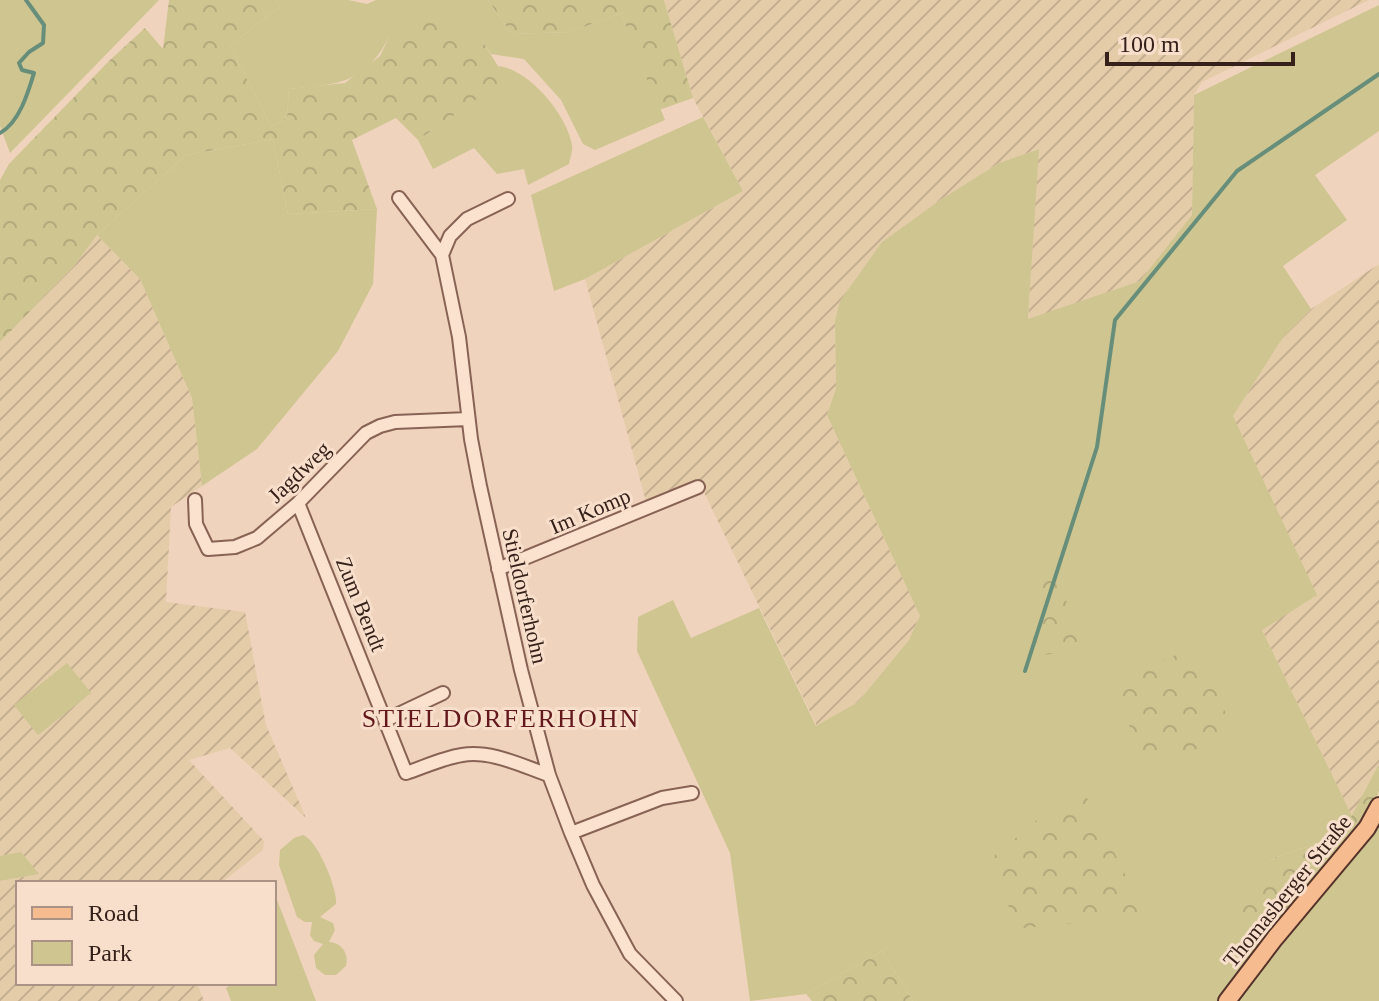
<svg xmlns="http://www.w3.org/2000/svg" width="1379" height="1001" viewBox="0 0 1379 1001" font-family="'Times New Roman',serif">
	<style>
		.farmland { fill: url(#farmland-furrows) }
		.green { fill: #cec590 }
		.forest { fill: url(#forest-crowns) }
		.lines { fill: none; stroke-linecap: round; stroke-linejoin: round }
		.stream { stroke: #678e7a; stroke-width: 4 }
		.minor-casing { stroke: #886355; stroke-width: 16 }
		.major-casing { stroke: #55332a; stroke-width: 20 }
		.minor { stroke: #fae2cf; stroke-width: 12 }
		.major { stroke: #f6bc90; stroke-width: 16 }
		.labels { text-anchor: middle; dominant-baseline: central; stroke-width: 6; stroke-linejoin: round; paint-order: stroke }
		.street-label { font-size: 22px; fill: #36211a; stroke: #f7dfcb }
		.quarter-label { font-size: 26px; letter-spacing: 2px; fill: #64181c; stroke: #f7dfcb }
	</style>
	<defs>
		<pattern id="farmland-furrows" width="10" height="10" patternUnits="userSpaceOnUse" patternTransform="scale(2)"><rect width="10" height="10" fill="#e5cca9"/><path d="M-1 1l2-2M0 10L10 0M9 11l2-2" fill="none" stroke="#c5af91"/></pattern>
		<pattern id="forest-crowns" width="20" height="18" patternUnits="userSpaceOnUse" patternTransform="scale(2)"><rect width="20" height="18" fill="#cec590"/><path d="M2 6a3 3 0 1 1 6 0M12 15a3 3 0 1 1 6 0" fill="none" stroke="#b2a97c"/></pattern>
	</defs>
	<rect width="100%" height="100%" fill="#f0d3bc"/>
	<path class="farmland" d="M664,0H1369L1202,82L1194,95L1192,216L1140,281L1028,320L1038,149L999,163L940,200L882,242L835,321L836,388L827,415L920,616L909,640L858,702L817,726L699,482L647,505L585,279L743,191L693,98Z
		M97,235L140,279L192,398L202,486L171,507L166,602L245,612L266,725L306,818L230,748L189,760L264,841L263,850L221,883H18V983H197L204,1001H0V881L38,874L21,853L0,856V342L74,266Z
		M1379,264V764L1352,816L1262,630L1233,416L1282,339L1311,309Z"/>
	<path class="green" d="M0,0H159L10,153L0,126Z
		M276,0H348L367,4L376,0H488L512,34L570,32L621,13L665,120L595,150L583,144L561,100L524,59L491,54L483,42L390,35C365,85 338,84 289,89L287,118L271,126L230,46L280,6Z
		M1379,5V131L1315,175L1347,220L1283,266L1311,309L1282,339L1233,416L1317,595L1262,630L1352,816L1326,840L1271,859L1232,908L1254,922L1263,943L1223,1001H913L882,951L806,994L750,1001L730,853L637,651L638,617L673,600L691,638L759,608L816,726L858,702L909,640L920,616L827,415L836,388L835,321L840,301L882,242L940,200L999,163L1039,149L1028,319L1140,281L1192,215L1194,95Z
		M498,66C529,69 567,115 572,145C573,151 570,159 569,164L528,185L524,169L497,174L474,148L433,169L418,140L505,79Z
		M703,117L743,191L585,279L554,291L531,195Z
		M273,139L288,214L377,209L373,284L338,351L257,449L202,486L192,398L140,279L97,235L186,155Z
		M67,663L91,693L38,735L14,705Z
		M1379,822V1001H1238Z
		M303,835C317,839 338,889 336,904L320,917L333,923L335,930L329,942C342,943 349,953 346,966L336,975H325L316,968L314,955L323,944L314,941L310,935L312,922H305L297,917L279,865L280,850L294,838Z
		M21,852L39,874L0,881V856Z
		M274,892L316,1001H231L226,988L233,983H274Z"/>
	<path class="forest" d="M169,0H276L280,6L230,46L271,126L287,118L289,89L345,83L380,56L390,35L431,16L483,42L506,79L418,140L396,118L352,140L377,209L288,214L273,139L186,155L97,235L74,266L0,342V180L9,164L109,61L145,28L163,49Z
		M488,0H664L693,98L659,110L621,13L570,32L512,34Z
		M1055,570L1083,647L1031,658L1041,572Z
		M1197,647L1237,739L1148,761L1106,682Z
		M1379,764V791L1373,804L1263,943L1254,922L1231,908L1271,859L1326,840L1351,817Z
		M1080,784L1146,916L1023,928L982,866Z
		M882,951L913,1001H812L806,994Z"/>
	<g class="lines">
		<path class="stream" d="M0,133C19,123 28,93 34,73L22,70L19,63L29,52L43,43L44,25L26,0
			M1025,671L1097,447L1115,320L1237,171L1379,74"/>
		<defs>
			<path id="minor" d="M399,198L442,255
				M508,199L467,219L450,236L442,255L459,337L471,439L480,486L521,670L549,775L571,833L593,885L630,954L676,1001
				M195,500L196,524L208,549L235,547L257,538L298,503L366,433L380,426L395,422L468,419
				M298,503L406,773C424,767 443,758 462,755C491,750 522,766 549,775
				M498,569L698,487
				M386,720L443,693
				M571,833L662,798L692,793"/>
			<path id="major" d="M1227,1001L1275,938L1367,828L1379,806"/>
		</defs>
		<use href="#minor" class="minor-casing"/>
		<use href="#major" class="major-casing"/>
		<use href="#minor" class="minor"/>
		<use href="#major" class="major"/>
	</g>
	<g class="labels">
		<g class="street-label">
			<text transform="translate(299 472) rotate(-44)">Jagdweg</text>
			<text transform="translate(590 511) rotate(-23)">Im Komp</text>
			<text transform="translate(525 596) rotate(77)">Stieldorferhohn</text>
			<text transform="translate(361 604) rotate(68)">Zum Bendt</text>
			<text transform="translate(1287 891) rotate(-51)">Thomasberger Straße</text>
		</g>
		<g class="quarter-label">
			<text x="501" y="718">STIELDORFERHOHN</text>
		</g>
	</g>
	<rect x="16" y="881" width="260" height="104" fill="#f7dfcb" stroke="#aa9384" stroke-width="2"/>
	<rect x="32" y="907" width="40" height="12" fill="#f6bc90" stroke="#aa9384" stroke-width="2"/>
	<text x="88" y="921" font-size="24" fill="#36211a">Road</text>
	<rect x="32" y="941" width="40" height="24" fill="#cec590" stroke="#aa9384" stroke-width="2"/>
	<text x="88" y="961" font-size="24" fill="#36211a">Park</text>
	<path d="M1107 52v12h186v-12" fill="none" stroke="#36211a" stroke-width="4"/>
	<text x="1119" y="52" font-size="24" fill="#36211a" stroke="#f7dfcb" stroke-width="6" paint-order="stroke">100 m</text>
</svg>
